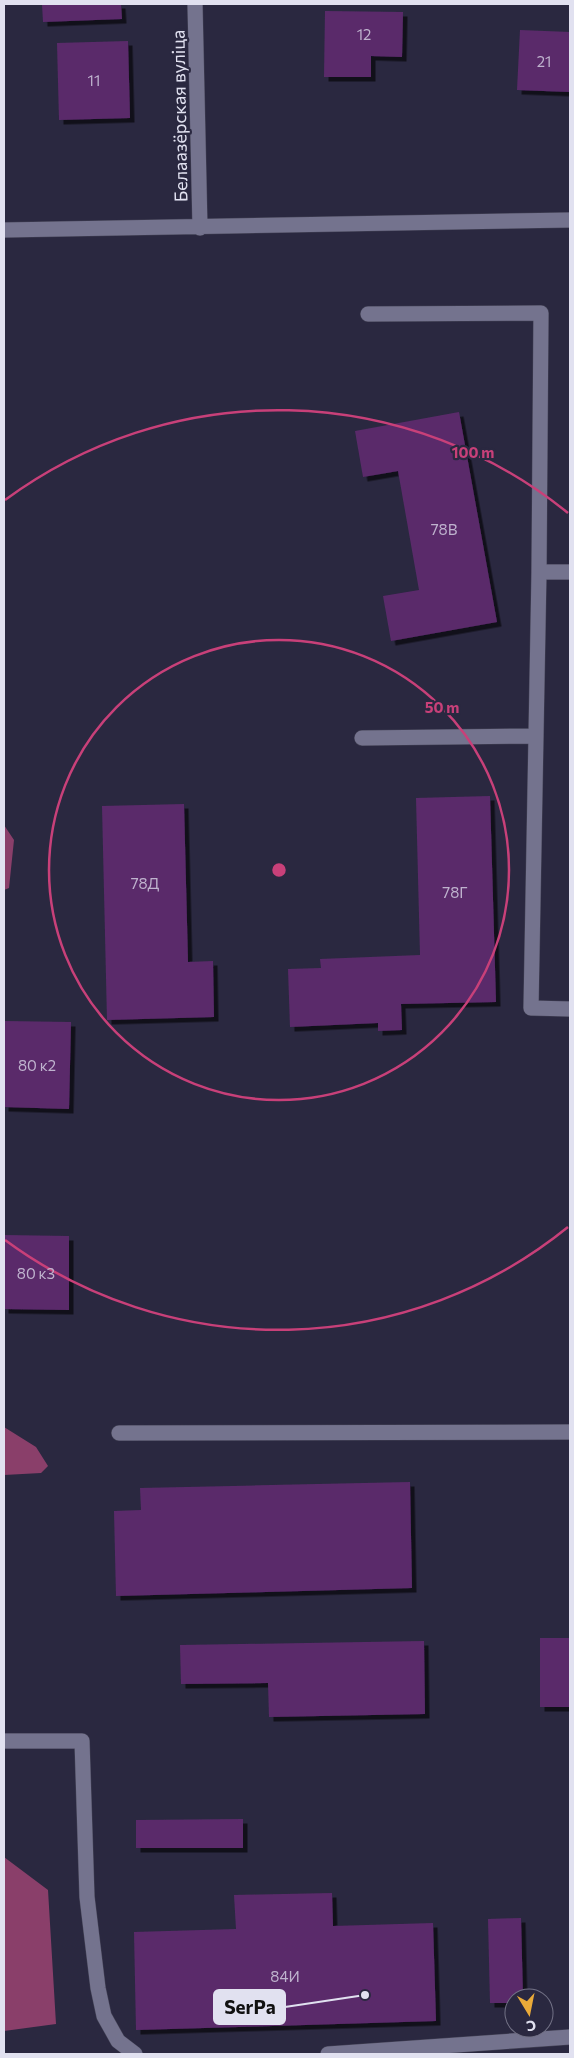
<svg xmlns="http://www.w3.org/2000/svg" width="574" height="2058" viewBox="0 0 574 2058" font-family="Commissioner,sans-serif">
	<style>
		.forest { fill: #8a3f6a }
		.building { fill: #5a2a6a; filter: url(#shadow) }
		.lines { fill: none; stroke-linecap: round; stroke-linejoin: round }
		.lane-casing { stroke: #444356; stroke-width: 16 }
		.street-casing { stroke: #444356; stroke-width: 16 }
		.lane { stroke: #74738e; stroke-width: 15 }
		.street { stroke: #74738e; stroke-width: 15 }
		.ring { fill: none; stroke: #c84079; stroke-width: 2.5 }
		.labels { text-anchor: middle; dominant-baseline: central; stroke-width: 4.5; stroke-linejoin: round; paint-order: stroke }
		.number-label { font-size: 15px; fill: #bfb3ce }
		.street-label { font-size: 18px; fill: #e1e1f0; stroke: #2a2840 }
		.centre { fill: #c84079; stroke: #2a2840; stroke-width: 2.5 }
		.ring-label { font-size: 15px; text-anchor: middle; font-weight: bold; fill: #c84079; stroke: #2a2840; stroke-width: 4.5; stroke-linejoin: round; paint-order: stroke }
		.leader { fill: none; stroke: #e1e1f0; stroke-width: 2 }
		.callout-dot { fill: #e1e1f0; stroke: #2a2840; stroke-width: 2 }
		.callout { fill: #e1e1f0; stroke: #e1e1f0; stroke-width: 2 }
		.callout-label { font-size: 19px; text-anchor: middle; font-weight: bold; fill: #111 }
	</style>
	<defs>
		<filter id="shadow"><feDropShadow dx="4.5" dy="4.5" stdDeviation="0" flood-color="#0009"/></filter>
	</defs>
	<rect width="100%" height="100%" fill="#2a2840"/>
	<path class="forest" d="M4,825L14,840L9,888L4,890Z
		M4,1427L36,1447L48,1466L41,1473L4,1475Z
		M4,1857L48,1890L56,2024L4,2031Z"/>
	<path class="building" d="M42,4H121L122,19L43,22Z
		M325,11L403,12L402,57L371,56V77H324Z
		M520,30L570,32V92L517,90Z
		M128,41L130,118L59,120L57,43Z
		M459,412L497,622L391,641L383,596L419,590L398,471L363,477L355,431Z
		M490,796L496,1002L401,1004L402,1030L378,1031V1023L290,1027L288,969L321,968L320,959L420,955L416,798Z
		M184,804L188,962L213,961L214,1017L107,1020L102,806Z
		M4,1021L71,1022L69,1109L4,1107Z
		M4,1235L69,1236V1310L4,1309Z
		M410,1482L412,1588L116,1596L114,1511L141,1510L140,1488Z
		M540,1638H570V1707H540Z
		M424,1641L425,1714L269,1717L268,1683L181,1684L180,1645Z
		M243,1819V1848H136V1820Z
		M332,1893L333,1926L433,1923L436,2021L136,2030L134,1932L236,1929L234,1895Z
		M521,1918L523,1998H514V2003H490L488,1919Z"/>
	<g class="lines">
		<defs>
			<path id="lane" d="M368,314L541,313L539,572
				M570,572H539L531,1008L570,1009
				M362,738L536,736
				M119,1433L570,1432
				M4,1741H82L87,1897L98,1988L104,2016L118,2041L135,2054
				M328,2054L570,2037"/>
			<path id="street" d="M195,4L200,228
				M4,230L570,220"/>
		</defs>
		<use href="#lane" class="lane-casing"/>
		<use href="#street" class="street-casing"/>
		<use href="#lane" class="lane"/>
		<use href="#street" class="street"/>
	</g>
	<g class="ring">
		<circle cx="279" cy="870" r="230"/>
		<path d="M568 1227A460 460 0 0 1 5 1240M5 500A460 460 0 0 1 568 513"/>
	</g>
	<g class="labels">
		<g class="number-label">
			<text x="364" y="34">12</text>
			<text x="544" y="61">21</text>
			<text x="94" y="80">11</text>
			<text x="444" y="529">78В</text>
			<text x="145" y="883">78Д</text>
			<text x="455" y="892">78Г</text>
			<text x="37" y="1065">80 к2</text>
			<text x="36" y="1273">80 к3</text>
			<text x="285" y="1976">84И</text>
		</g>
		<g class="street-label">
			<text transform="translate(179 116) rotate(-91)">Белаазёрская вуліца</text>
		</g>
	</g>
	<circle cx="279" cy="870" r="8" class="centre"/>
	<g class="ring-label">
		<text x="473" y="458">100 m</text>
		<text x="442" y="713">50 m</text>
	</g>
	<path class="leader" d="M365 1995L285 2007"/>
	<circle class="callout-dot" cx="365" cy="1995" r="5"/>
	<rect class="callout" x="214" y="1990" width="71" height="34" rx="5"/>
	<g class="callout-label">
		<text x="250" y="2014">SerPa</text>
	</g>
	<rect width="574" height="2058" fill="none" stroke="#e1e1f0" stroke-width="10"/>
	<g transform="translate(529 2013) rotate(170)"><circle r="24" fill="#2a2840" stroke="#737286"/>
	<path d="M0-4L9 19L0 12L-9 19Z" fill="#eaaa39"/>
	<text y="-8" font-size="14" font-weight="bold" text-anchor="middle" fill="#e1e1f0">С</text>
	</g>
</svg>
